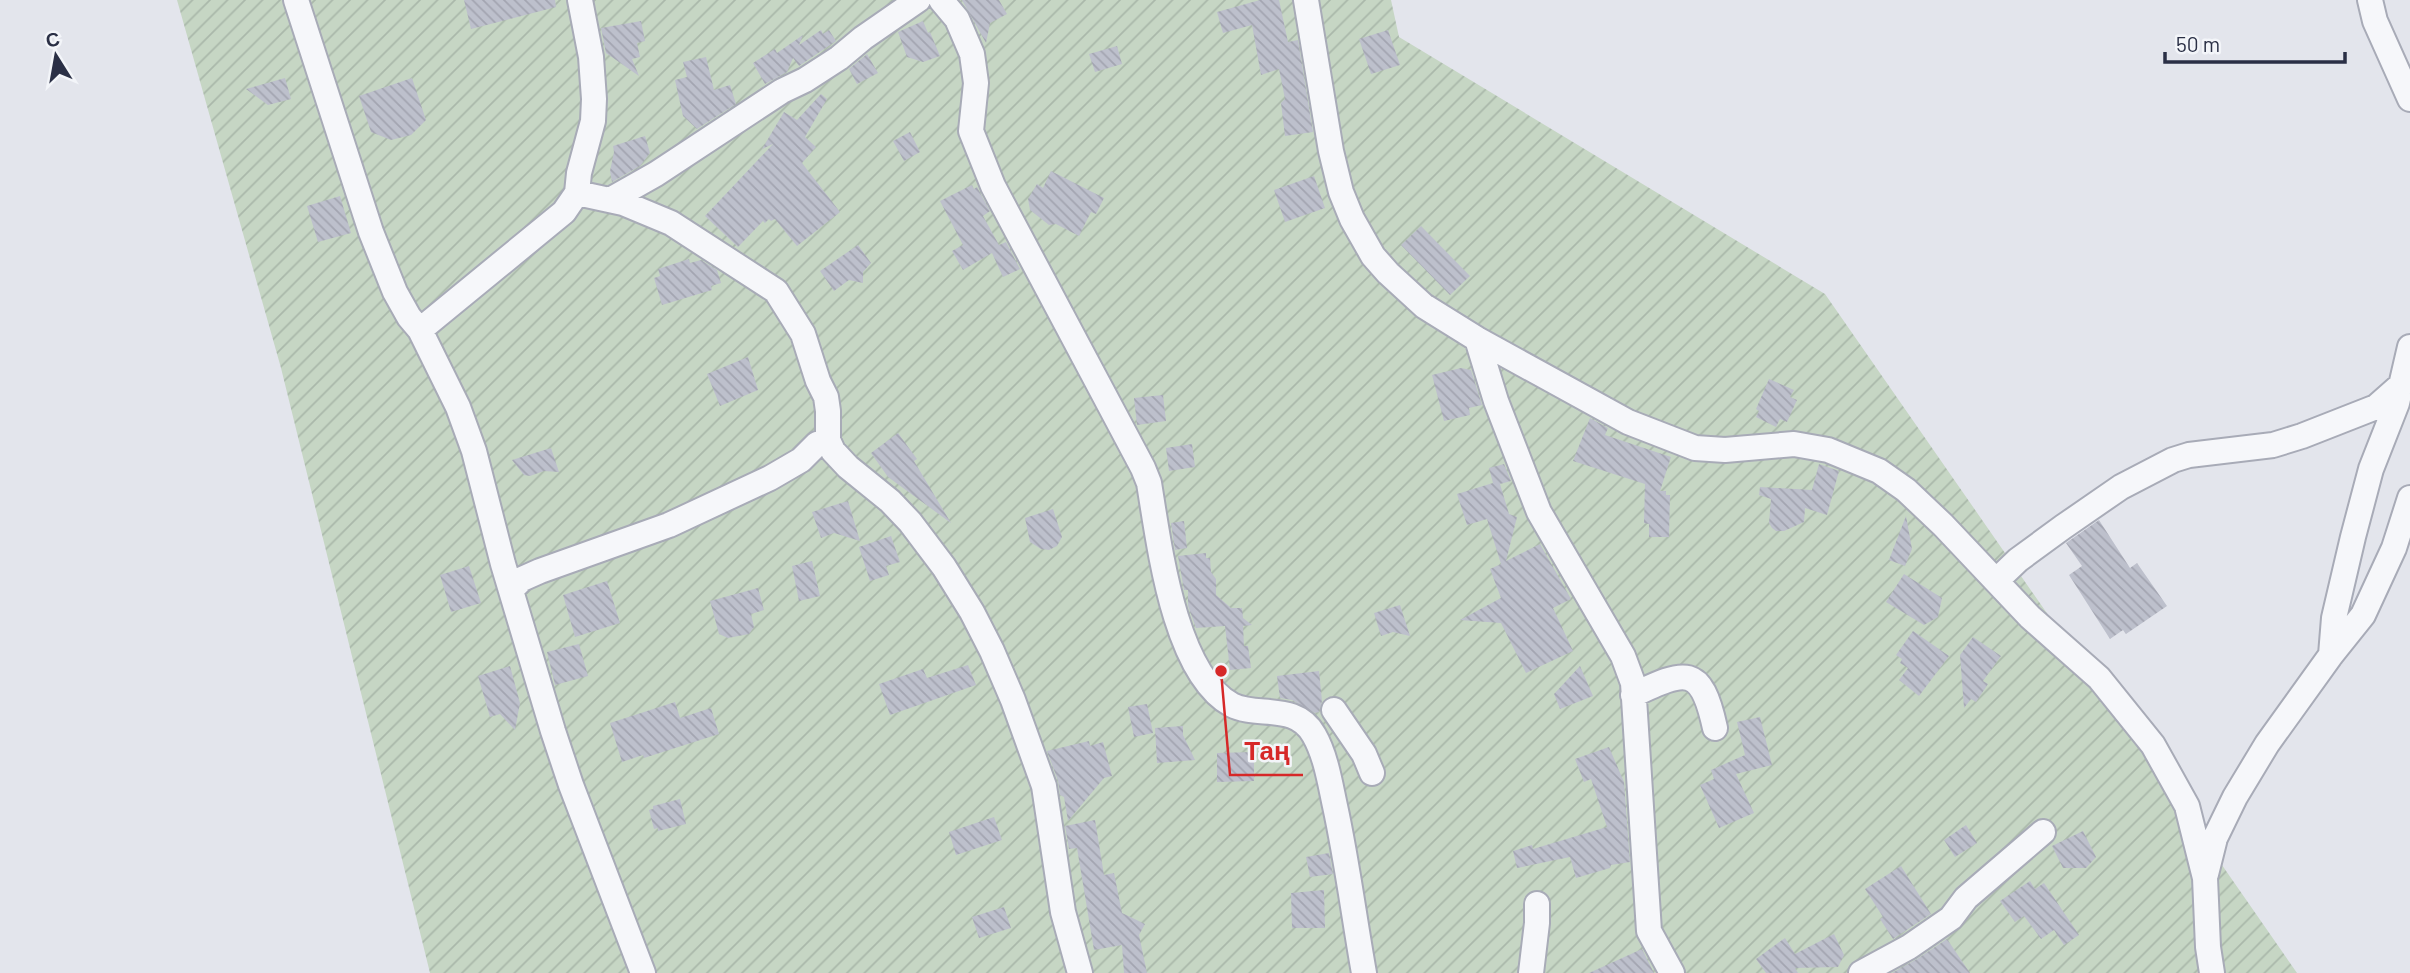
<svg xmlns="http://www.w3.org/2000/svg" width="2410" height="973" viewBox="0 0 2410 973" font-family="Barlow,sans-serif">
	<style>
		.garden { fill: url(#garden-furrows) }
		.building { fill: url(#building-back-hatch) }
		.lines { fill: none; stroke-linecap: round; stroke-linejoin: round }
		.street-casing { stroke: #a8abb7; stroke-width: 28 }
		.street { stroke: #f6f7fa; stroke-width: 24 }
		.leader { fill: none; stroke: #d62828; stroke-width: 2.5 }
		.callout-dot { fill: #d62828; stroke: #f3f5f9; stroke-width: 2.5 }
		.callout-label { font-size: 26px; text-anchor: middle; font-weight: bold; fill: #d62828; stroke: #f3f5f9; stroke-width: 5; stroke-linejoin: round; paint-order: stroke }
	</style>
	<defs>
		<pattern id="garden-furrows" width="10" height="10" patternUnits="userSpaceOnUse" patternTransform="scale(1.75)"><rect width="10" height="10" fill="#c6d6c4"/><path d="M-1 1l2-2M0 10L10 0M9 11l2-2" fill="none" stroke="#aab8aa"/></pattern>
		<pattern id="building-back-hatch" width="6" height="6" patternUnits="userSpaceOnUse" patternTransform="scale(1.75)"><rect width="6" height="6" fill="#bdc0cc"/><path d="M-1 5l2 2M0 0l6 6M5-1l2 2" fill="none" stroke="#a3a5b1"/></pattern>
	</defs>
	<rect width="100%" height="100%" fill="#e3e5ec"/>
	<path class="garden" d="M177,0H1391L1399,37L1825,294L2297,973H430L281,368Z"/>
	<path class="building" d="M464,0H555L556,7L471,29Z
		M962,0H999L1007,14L990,23L986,43Z
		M1260,0H1279L1288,42L1298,40L1313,132L1285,136L1281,103L1285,99L1279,69L1261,75L1252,25L1223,33L1217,12Z
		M641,21L645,41L637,43L640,57L632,59L639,76L606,53L601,28Z
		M923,21L928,33L930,32L940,56L923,62L907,57L898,32Z
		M821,30L823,34L829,30L836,41L799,66L793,58L787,72L765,84L753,63L775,49L777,53L803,35L799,45Z
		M1388,30L1400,65L1371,74L1359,39Z
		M1117,46L1122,64L1095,72L1089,54Z
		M867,54L878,73L857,84L849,69Z
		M706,57L714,90L730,85L736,104L697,129L683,116L675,80L687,77L683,62Z
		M285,78L291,99L268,105L246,89Z
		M412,78L426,120L411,135L391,140L371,132L359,96Z
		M821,94L827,99L805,137L816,147L802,163L840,212L797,246L775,219L771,221L769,219L765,223L763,221L738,247L705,216L773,144L762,149L784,112L797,120Z
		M910,132L920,152L904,161L893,141Z
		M645,136L650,153L640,166L612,182L610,171L614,152L613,146Z
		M1051,171L1104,198L1096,214L1091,212L1079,236L1056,224L1049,225L1030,210L1028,199L1037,184L1043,188Z
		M1314,176L1325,208L1285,222L1274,190Z
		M972,185L974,189L977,187L990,211L983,216L999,245L1006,242L1020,269L1003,277L992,253L963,270L952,251L963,245L940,201Z
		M340,196L351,233L318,242L307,206Z
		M1421,226L1470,276L1450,295L1401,245Z
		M858,245L871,263L863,272V283L849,280L834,291L820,271Z
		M689,259L690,263L701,260L717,270L721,283L711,286L712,290L662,305L654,278L660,276L658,269Z
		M748,357L758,390L720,406L707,374Z
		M1461,368L1471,370L1482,405L1469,408L1470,415L1444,421L1432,375Z
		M1769,379L1794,390L1790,397L1797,400L1787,422L1780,419L1776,427L1756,417L1759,411L1756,409Z
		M1163,395L1166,421L1137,425L1134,398Z
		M1590,418L1608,428L1605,435L1671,457L1660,491H1666V495H1670L1669,537H1649V524L1644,523L1645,484L1573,461Z
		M898,433L917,459L914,461L951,523L888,477L871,453Z
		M1192,444L1195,467L1169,471L1166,448Z
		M551,448L559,472L544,471L530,476L524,475L512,460Z
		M1504,464L1511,481L1500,484L1509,514L1517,517L1506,561L1540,544L1571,599L1553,608L1573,651L1526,673L1501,623L1460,620L1501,598L1490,569L1501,564L1487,519L1467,525L1457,494L1493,483L1489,468Z
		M1819,464L1839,471L1827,515L1805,508L1804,522L1784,531H1776L1772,528L1769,523L1771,499L1759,495L1760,487L1812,490Z
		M848,501L860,541L834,533L821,538L812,512Z
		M1053,509L1062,537L1057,546L1049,550L1041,549L1030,542L1025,518Z
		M1906,516L1912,549L1905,566L1889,560Z
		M2099,520L2130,568L2137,563L2167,606L2126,634L2123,630L2110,639L2069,575L2082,566L2066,543Z
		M1184,521L1187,548L1175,550L1171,523Z
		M891,536L900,562L886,566L889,575L870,581L859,547Z
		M1206,553V558H1210L1211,572L1216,579V595L1231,608H1242L1243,618L1252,625L1243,626L1244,646H1248L1251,668L1230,670L1225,626L1196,628L1188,606V590H1184L1178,556Z
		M812,561L820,596L799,601L792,566Z
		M469,566L481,603L451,612L440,575Z
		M1904,574L1942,598L1938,617L1924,625L1886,602Z
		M607,581L620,623L575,637L563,595Z
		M758,588L764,610L751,614L754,627L749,634L728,638L719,634L710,601Z
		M1400,605L1410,636L1393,632L1381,636L1374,613Z
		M1913,631L1949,656L1919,696L1899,680L1908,668L1900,663L1902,659L1896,655Z
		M1973,637L2001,656L1983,681L1988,684L1976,702L1971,699L1964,708L1960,655Z
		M579,644L588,676L555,685L547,652Z
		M968,665L976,685L890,715L879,684L923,669L927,678Z
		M510,666L520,703L515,730L500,714L490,717L478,676Z
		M1580,666L1593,696L1560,709L1554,694Z
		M1319,671L1322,701L1319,712L1315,713L1292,700L1280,698L1277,676Z
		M675,702L680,718L711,708L719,734L644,758L643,755L622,762L610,723Z
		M1147,704L1153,733L1134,737L1128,707Z
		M1760,717L1772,765L1736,774L1754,813L1719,828L1700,785L1714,779L1711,770L1745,755L1737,722Z
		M1183,726V735L1195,760L1157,763L1155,728Z
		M1089,741L1090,746L1103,742L1112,776L1104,778L1068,821L1064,797L1060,795L1058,781L1047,751Z
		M1609,747L1624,782L1630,862L1611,865L1610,868L1576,878L1570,857L1517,868L1513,851L1532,845L1533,849L1607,827L1591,779L1584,782L1575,759Z
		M1254,752V781L1217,782V753Z
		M680,799L686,824L658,831V828L654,829L649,810L653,809V806Z
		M994,817L1002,840L956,855L949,832Z
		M1095,820L1104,875L1114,873L1122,913L1145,924L1139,935L1147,973H1124L1122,945L1094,950L1077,848L1069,849L1065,826Z
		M1966,825L1977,843L1955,857L1944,840Z
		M2083,831L2096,857L2086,868H2063L2052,846Z
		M1329,853L1333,874L1310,877L1306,857Z
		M1901,866L1931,914L1893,939L1880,919L1883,917L1865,889Z
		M2030,881L2035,889L2044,883L2079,935L2064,945L2054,930L2041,939L2024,916L2015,922L2000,901Z
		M1324,890L1325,928H1292L1291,893Z
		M1004,907L1011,928L979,938L972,917Z
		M1834,934L1844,955L1838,967L1795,968L1798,973H1766L1756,959L1785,938L1795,954Z
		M1947,939L1970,973H1892L1917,959Z
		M1642,949L1654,973H1589Z"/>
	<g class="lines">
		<defs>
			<path id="street" d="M296,0L371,232L395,292L409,317L420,330L458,407L474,451L503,564L553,731L571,785L643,973
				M941,0L957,19L972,54L976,83L971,131L993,186L1143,468L1149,483C1159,543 1174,674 1232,705C1257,718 1296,702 1314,735C1326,756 1330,783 1335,806C1347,861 1354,917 1364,973
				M1306,0L1331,151L1341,192L1352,219L1373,256L1388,273L1424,306L1477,339L1628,422L1695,448L1725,450L1794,444L1828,450L1879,471L1906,490L1943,525L2030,617L2099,678L2153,745L2187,806L2205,878L2208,947L2212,973
				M2370,0L2375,21L2410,99
				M577,193L623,203L671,223L776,291L803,334L818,381L826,397L828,411V440L833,451L848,467L890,501L910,522L944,567L972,612L992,651L1013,700L1044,786L1063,912L1080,973
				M610,200L656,174L782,91L805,80L839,58L863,38L918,0
				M420,330L564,212L577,193L579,173L593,121L594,99L591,57L580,0
				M1477,339L1496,401L1539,512L1623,656L1633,683L1649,931L1672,973
				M1996,581L2018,560L2063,527L2121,487L2173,460L2189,455L2273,445L2302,436L2376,407L2410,377
				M511,590L522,579L540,571L669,525L770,478L801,460L817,444L828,440
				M2331,655L2334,618L2353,537L2371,469L2397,403L2410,347
				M1633,695C1686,670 1701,664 1715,728
				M1334,710L1364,754L1372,773
				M2206,874L2215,838L2235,797L2267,744L2331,655L2363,615L2394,548L2410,498
				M1531,973L1537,923V904
				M1861,973L1909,947L1951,918L1966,898L2043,832"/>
		</defs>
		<use href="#street" class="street-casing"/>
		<use href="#street" class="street"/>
	</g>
	<path class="leader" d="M1221 671L1230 775H1303"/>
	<circle class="callout-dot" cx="1221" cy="671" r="7"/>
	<g class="callout-label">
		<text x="1267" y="760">Таң</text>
	</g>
	<g transform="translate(56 56) rotate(349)" stroke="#f3f5f9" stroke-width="5" paint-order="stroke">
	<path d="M0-5L12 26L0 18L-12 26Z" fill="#2a2f45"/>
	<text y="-10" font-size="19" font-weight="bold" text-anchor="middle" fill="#2a2f45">С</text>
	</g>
	<path d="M2165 52v10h180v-10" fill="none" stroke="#2a2f45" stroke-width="3.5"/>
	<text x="2176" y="52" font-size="21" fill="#2a2f45" stroke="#f3f5f9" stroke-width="5" paint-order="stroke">50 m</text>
</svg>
